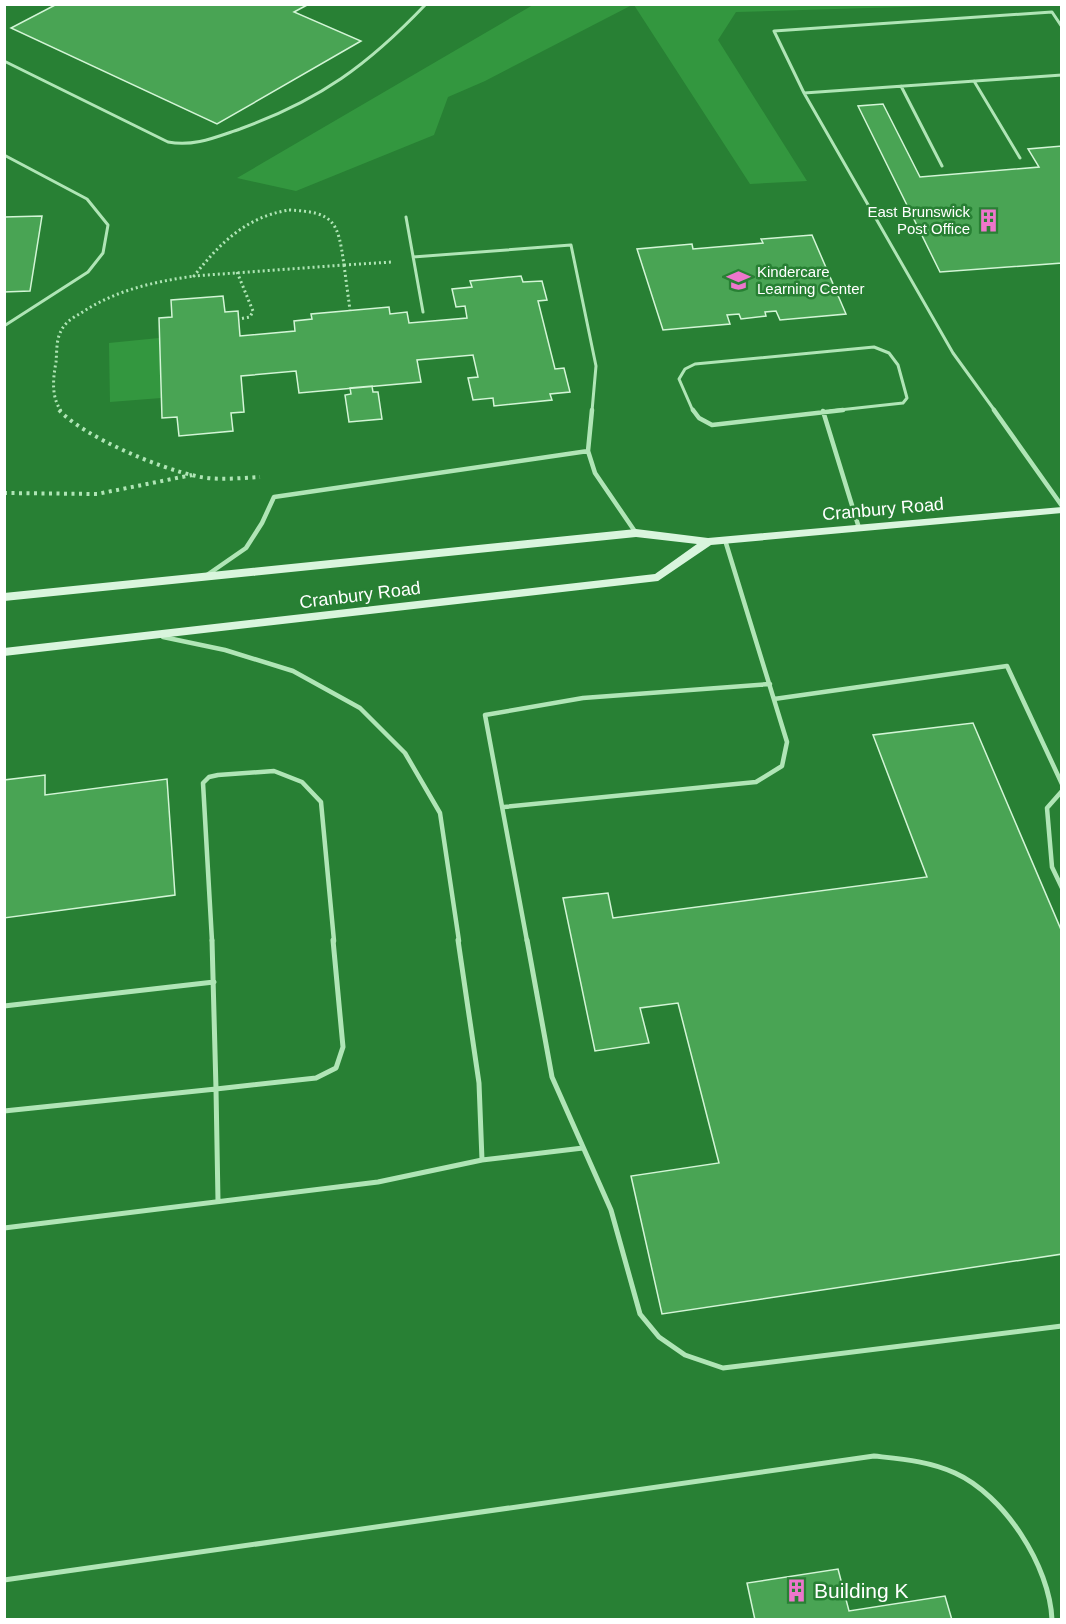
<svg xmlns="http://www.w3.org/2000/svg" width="1066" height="1624" viewBox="0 0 1066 1624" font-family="Helvetica,sans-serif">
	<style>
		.green { fill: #33973f }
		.building { fill: #49a454; stroke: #d3f5d6; stroke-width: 1.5 }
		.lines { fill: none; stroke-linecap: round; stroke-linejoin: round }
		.path-far1 { stroke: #b0e5b6; stroke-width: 3; stroke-dasharray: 2 3; stroke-linecap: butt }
		.path { stroke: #b0e5b6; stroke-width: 4; stroke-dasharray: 3 4.5; stroke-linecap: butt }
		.service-far2 { stroke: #b0e5b6; stroke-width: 3 }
		.service-far1 { stroke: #b0e5b6; stroke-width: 4.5 }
		.service { stroke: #b0e5b6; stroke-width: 5 }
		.secondary { fill: #d9f5dd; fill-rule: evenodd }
		.labels { text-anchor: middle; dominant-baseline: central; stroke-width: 5; stroke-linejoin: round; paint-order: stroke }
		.far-poi-label { font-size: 15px; fill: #fff; stroke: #288034; text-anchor: end }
		.street-label { font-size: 18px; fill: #fff; stroke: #288034 }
		.near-poi-label { font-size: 21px; fill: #fff; stroke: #288034; text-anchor: start }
	</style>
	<rect width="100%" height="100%" fill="#288034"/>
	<path class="green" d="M533,5H632L485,81L448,97L434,135L296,191L237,178Z
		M634,5H967L736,12L718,40L807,181L750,184Z
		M159,338L161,398L110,402L109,343Z"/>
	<path class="building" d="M57,4H309L294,12L361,41L217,124L11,28Z
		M883,104L920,177L1039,167L1028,149L1062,146V263L940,272L858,106Z
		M42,216L30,291L4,292V217Z
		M812,235L846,314L780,320L776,311L765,312L766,316L741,319L739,314L727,315L730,324L663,330L637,249L692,244L693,249L763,243L761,239Z
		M521,276L523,282L542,281L547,300L538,301L555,369L564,368L570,392L550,394L552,400L494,406L493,398L473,400L468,378L478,377L473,355L417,360L421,382L299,393L296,371L241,376L244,412L231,413L233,431L179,436L177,417L162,418L159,318L172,317L171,300L223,296L225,312L238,311L240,336L295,331L294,321L312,319L311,314L389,307L390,314L407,312L409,323L467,318L465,306L456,307L452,289L472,287L470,281Z
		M372,386L373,392H378L382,419L349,422L345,395L351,394L350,388Z
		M973,723L1062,932V1254L662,1314L631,1176L719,1163L678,1003L640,1008L649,1043L595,1051L563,898L608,893L613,918L927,877L873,735Z
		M45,775V795L167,779L175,895L4,918V780Z
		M838,1569L849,1611L945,1596L952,1620H755L747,1583Z"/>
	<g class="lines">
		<path class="path-far1" d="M289,210C335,212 338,222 344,265L194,276C220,243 246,217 289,210Z
			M344,265L350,310
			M344,265L392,262
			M237,272L253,311L250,317L239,319
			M61,411C51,396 53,379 56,362C57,352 56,340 61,331C65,322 74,317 81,313C116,290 153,282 194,276"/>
		<path class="path" d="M59,410C84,437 159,468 196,476C216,481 239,478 260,477
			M4,493L97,494L192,475"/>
		<path class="service-far2" d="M4,61L168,142C194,147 216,137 240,129C320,100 368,65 426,4
			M974,81L1020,158
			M901,86L942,166
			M804,93L1062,75
			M4,155L87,199L108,225L103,253L88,272L4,326
			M406,217L423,312
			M413,257L571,245L596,366L592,411
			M693,411L679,379L685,369L695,364L874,347L889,353L898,365L907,398L903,403L830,411
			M995,411L953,353L804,93L774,31L1052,12L1062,27"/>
		<path class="service-far1" d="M592,410L588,451L595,473L636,533
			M693,410L699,418L712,425L843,410
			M994,410L1062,506
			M823,411L859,528
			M207,575L246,548L262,523L274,497L588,451
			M163,637L225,650L293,671L360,708L405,753L440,813L459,941
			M774,699L1007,666L1062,784
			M1062,791L1047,808L1052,867L1062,888
			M504,807L756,782L782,766L787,742L725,540
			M212,941L203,783L209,777L218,775L274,771L302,782L321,802L334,941
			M527,941L485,715L583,698L770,684"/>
		<path class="service" d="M212,940L216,1089
			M458,940L479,1083L482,1160
			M527,940L552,1077L611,1210L640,1314L659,1337L685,1355L723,1368L1062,1326
			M4,1006L214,982
			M216,1089L218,1201
			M216,1089L316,1078L336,1068L343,1047L333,940
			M4,1111L216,1089
			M4,1228L378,1182L482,1160L583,1148
			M4,1580L874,1456C901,1459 929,1461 955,1473C1004,1495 1050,1566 1052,1620"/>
		<path class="secondary" d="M1062,507V513L711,545L658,581L4,656V648L655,574L697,544L636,537L4,601V593L636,529L708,538Z"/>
	</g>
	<defs>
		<symbol id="building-bare" viewBox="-9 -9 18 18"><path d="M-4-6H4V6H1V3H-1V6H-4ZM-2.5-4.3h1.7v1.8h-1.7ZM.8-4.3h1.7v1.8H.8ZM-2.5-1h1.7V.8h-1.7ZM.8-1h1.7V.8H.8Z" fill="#ed76cc" stroke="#288034" stroke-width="2.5" paint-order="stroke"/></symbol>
		<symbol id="school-bare" viewBox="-9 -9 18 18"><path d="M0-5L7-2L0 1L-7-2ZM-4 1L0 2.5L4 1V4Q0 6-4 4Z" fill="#ed76cc" stroke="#288034" stroke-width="2.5" paint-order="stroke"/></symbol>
	</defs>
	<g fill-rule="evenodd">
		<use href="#building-bare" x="972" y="204" width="33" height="33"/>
		<use href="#school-bare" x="722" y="264" width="33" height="33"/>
		<use href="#building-bare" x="780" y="1574" width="33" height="33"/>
	</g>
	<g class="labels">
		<g class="far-poi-label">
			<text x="970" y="211">East Brunswick<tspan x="970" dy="17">Post Office</tspan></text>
			<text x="757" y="271" text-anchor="start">Kindercare<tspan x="757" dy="17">Learning Center</tspan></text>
		</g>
		<g class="street-label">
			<text transform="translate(883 509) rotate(-5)">Cranbury Road</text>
			<text transform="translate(360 595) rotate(-7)">Cranbury Road</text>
		</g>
		<g class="near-poi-label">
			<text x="814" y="1590">Building K</text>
		</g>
	</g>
	<rect width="1066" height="1624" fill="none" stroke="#ffffff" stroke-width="12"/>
</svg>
